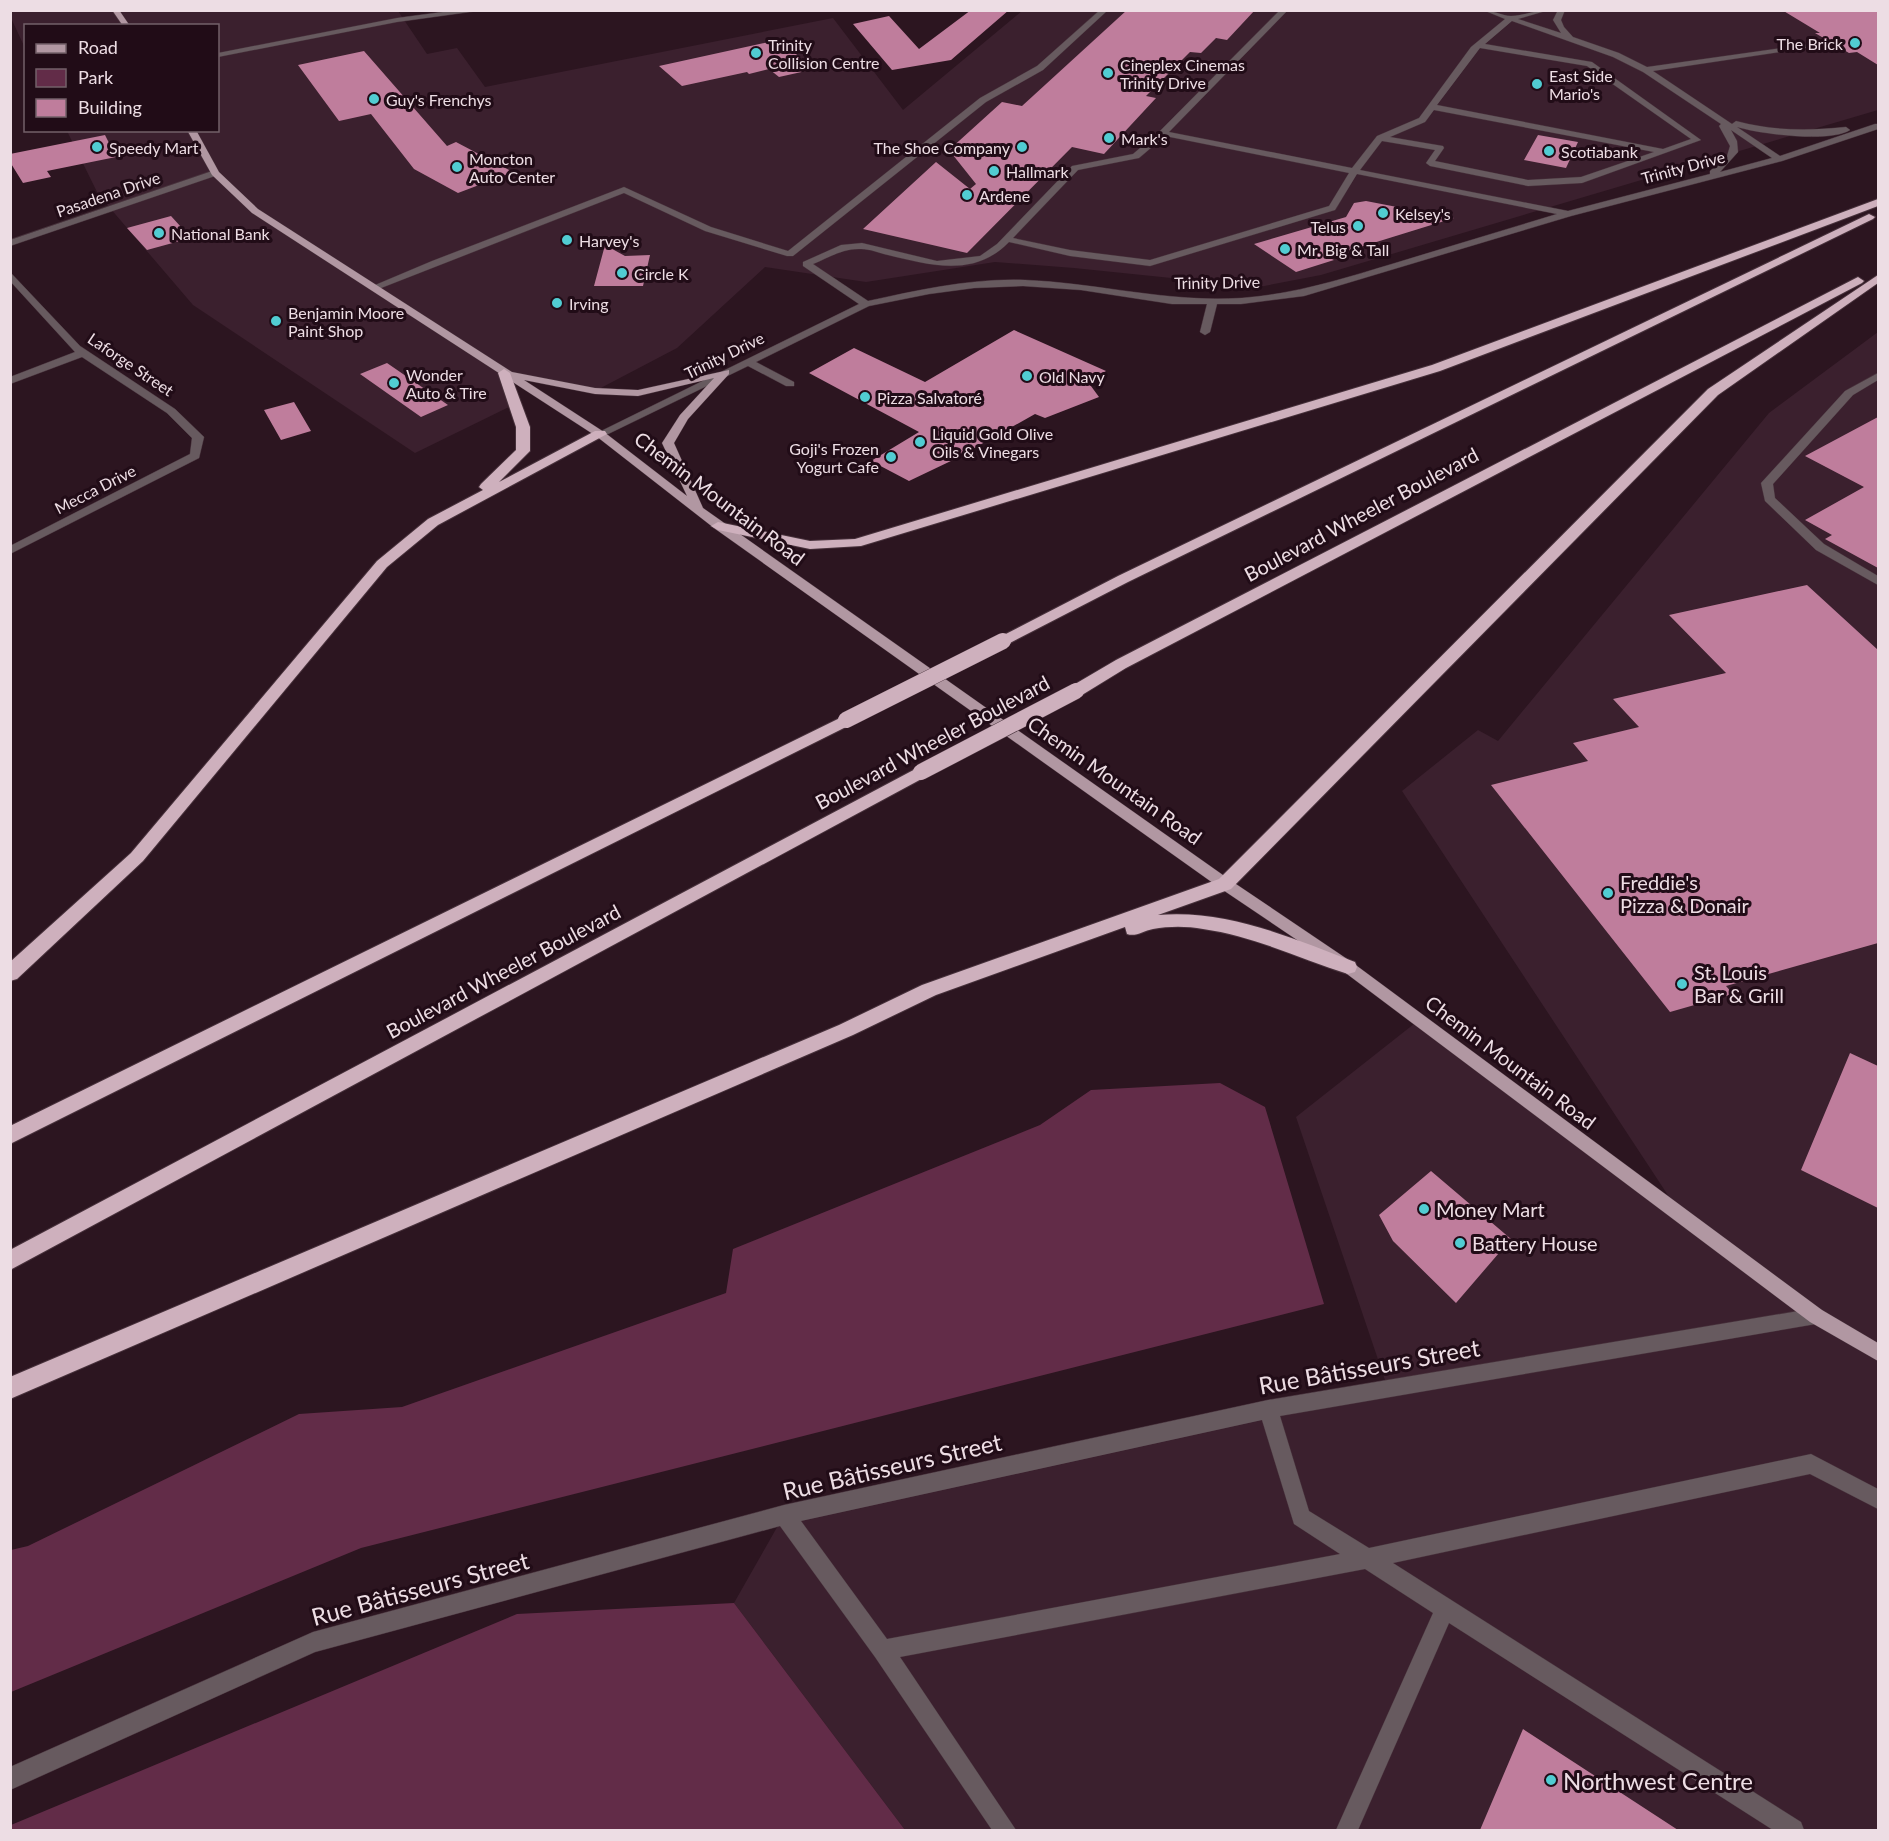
<svg xmlns="http://www.w3.org/2000/svg" width="1889" height="1841" viewBox="0 0 1889 1841" font-family="Lato,sans-serif">
	<style>
		.built { fill: #3b202e }
		.green { fill: #622c48 }
		.building { fill: #bf7d9c }
		.lines { fill: none; stroke-linecap: round; stroke-linejoin: round }
		.minor-casing { stroke: #47313b; stroke-width: 1 }
		.major-casing { stroke: #47313b; stroke-width: 1 }
		.highway-casing { stroke: #47313b; stroke-width: 2 }
		.minor { fill: #675a5f; fill-rule: evenodd }
		.major { fill: #b197a2; fill-rule: evenodd }
		.highway { fill: #ceb0bd; fill-rule: evenodd }
		.highway-bridge-casing { stroke: #47313b; stroke-width: 17; stroke-linecap: butt }
		.highway-bridge { stroke: #ceb0bd; stroke-width: 16 }
		.poi-dot { fill: #51ccd2; stroke: #210c17; stroke-width: 2 }
		.labels { text-anchor: middle; dominant-baseline: central; stroke-width: 6; stroke-linejoin: round; paint-order: stroke }
		.far-poi-label { font-size: 16px; fill: #eddde4; stroke: #210c17; text-anchor: start }
		.far-street-label { font-size: 16px; fill: #eddde4; stroke: #210c17 }
		.street-label { font-size: 20px; fill: #eddde4; stroke: #210c17 }
		.poi-label { font-size: 20px; fill: #eddde4; stroke: #210c17; text-anchor: start }
		.near-street-label { font-size: 24px; fill: #eddde4; stroke: #210c17 }
		.near-poi-label { font-size: 24px; fill: #eddde4; stroke: #210c17; text-anchor: start }
	</style>
	<rect width="100%" height="100%" fill="#2c1520"/>
	<path class="built" d="M11,10L398,11L427,54L457,48L485,87L833,18L903,110L1022,11H1878V110L1321,275L1259,287L1074,268L995,262L866,282L765,267L677,348L595,391L505,373L515,404L415,453L193,305L98,194L67,131L218,130V26H26L25,48L11,18Z
		M1878,332V1830H905L734,1603L784,1515L1388,1389L1296,1117L1419,1020L1679,1212L1402,791L1478,730L1498,741L1769,413Z"/>
	<path class="green" d="M1220,1083L1265,1107L1324,1304L361,1548L11,1692V1550L28,1546L299,1414L402,1407L726,1293L733,1249L1040,1125L1091,1090Z
		M734,1603L905,1830H11V1825L517,1614Z"/>
	<path class="building" d="M971,10H1009L951,60L892,70L853,24L889,16L919,49Z
		M1127,10H1255L1227,40L1216,38L1201,53L1190,52L1146,96L1156,98L1104,154L1072,147L967,253L863,229L936,162L970,189L976,184L949,150L1002,102L1022,106Z
		M1782,10H1878V65L1857,52L1849,53L1815,33H1820Z
		M778,40L815,69L779,77L769,69L749,74L747,72L682,86L659,66Z
		M364,51L447,146L456,142L513,172L458,193L414,169L371,114L339,121L298,65Z
		M105,135L116,157L47,171L51,177L23,183L10,162V154Z
		M1538,135L1578,142L1566,168L1524,160Z
		M1366,201L1454,218L1328,257L1334,260L1296,272L1254,244L1346,217L1354,203Z
		M171,216L191,238L147,250L127,228Z
		M605,245L625,256L650,255L643,286H594Z
		M1014,330L1106,371L1088,382L1099,397L1045,418L1035,414L953,460L909,481L871,461L919,432L809,373L854,348L925,382Z
		M387,363L448,405L421,417L360,374Z
		M294,402L311,431L281,440L264,410Z
		M1878,417V568L1825,539L1832,535L1805,520L1864,487L1805,456Z
		M1807,585L1878,650V943L1726,986L1733,994L1670,1012L1491,785L1588,761L1573,743L1639,727L1613,699L1726,673L1669,615Z
		M1850,1053L1878,1066V1208L1801,1170Z
		M1431,1171L1511,1239L1456,1303L1393,1241L1379,1215Z
		M1523,1729L1678,1830H1480Z"/>
	<g class="lines">
		<defs>
			<path id="minor" d="M458,10H484L397,22L218,57V53L397,18Z
				M1100,10H1108L1043,70L986,102L793,256H787L705,231L624,193L376,290L368,288L432,261L624,187L711,227L788,251L980,98L1037,66Z
				M1280,10H1288L1169,132L1352,168L1377,136L1419,118L1471,47L1505,19L1483,10C1493,10 1502,16 1511,16C1523,16 1536,10 1549,10L1518,19L1561,33L1553,20L1558,10H1565L1561,20L1564,27L1573,37L1619,53L1647,67L1824,42L1825,44L1821,46L1653,71L1732,124L1736,121C1773,131 1808,131 1846,127L1850,130C1830,143 1760,134 1737,127L1780,156L1875,124H1878V129L1782,161L1571,216L1304,296L1241,304H1217L1210,332L1205,335L1200,332L1207,304H1172L1081,290L1023,286L974,288L929,294L869,306L756,362L794,382V386H786L748,366L604,436H596L595,434L859,304L803,266V262L841,245L862,243L937,261L980,256L997,244L1072,166L1133,154L1160,131ZM1512,21L1613,57L1643,72L1721,124L1719,126L1730,146L1727,156L1710,171V174L1568,211L1360,170L1382,141L1435,150L1426,163L1430,166L1528,186L1582,183L1701,140L1592,62L1485,44ZM1480,48L1587,66L1691,139L1663,149L1437,105ZM1434,110L1654,152L1581,177L1528,180L1435,161L1444,148L1443,146L1390,137L1425,122ZM1731,130L1772,158L1720,172L1738,152L1737,141ZM1165,136L1349,173L1329,206L1150,260L1070,250L1013,238L1078,170L1139,158ZM1357,174L1557,214C1502,231 1447,247 1392,264C1342,279 1295,294 1242,298C1169,303 1098,283 1025,280C972,278 919,290 868,301L813,264C828,258 843,248 861,249C870,249 879,253 888,255C930,265 974,278 1009,242L1070,256L1150,266L1335,210Z
				M215,170L219,173L218,175L10,246V240Z
				M10,272L80,346L175,409L204,437L199,458L10,554V546L190,454L192,438L167,413L82,357L10,384V377L75,352L10,281Z
				M1878,373V380L1853,395L1773,484L1775,498L1824,544L1878,576V585L1816,550L1765,501L1761,483L1845,391Z
				M1816,1308L1822,1310L1825,1316L1822,1322L1816,1324L1280,1416L1309,1511L1369,1548L1811,1454L1878,1489V1509L1810,1474L1393,1563L1801,1822L1804,1830H1773L1449,1623L1358,1830H1336L1433,1613L1365,1569L900,1657L1016,1830H992L875,1657L780,1526L315,1652L10,1790V1767L313,1632L784,1505L1268,1400ZM1262,1420L1294,1524L1340,1554L887,1639L801,1521Z"/>
			<path id="major" d="M112,10H119L130,26H123Z
				M187,130H196L219,172L258,209L512,372L595,388L638,390L729,370V374L688,419L674,443L703,508L1230,880L1353,963L1822,1310L1878,1343V1361L1810,1322L1343,971L1220,888L714,528L596,436L252,213L212,175ZM714,378L680,415L662,443L687,496L604,432L524,380L595,394L638,396Z"/>
			<path id="highway" d="M1878,199V206L1440,371L861,546L810,549L718,530L711,526L718,522L810,541L855,539L1432,365Z
				M1869,214L1875,217L1873,219L1128,582L1008,644L1003,646L995,641L998,638L1118,576Z
				M1878,275V283L1718,395L1231,889L1158,915C1227,909 1292,938 1355,962L1357,967L1355,972L1348,974C1300,959 1254,936 1203,929C1187,926 1169,926 1153,929C1143,931 1136,937 1127,934L1125,927L936,995L853,1035L10,1399V1377L839,1025L922,985L1219,879L1708,389Z
				M1858,277L1864,281L1862,283L1126,668L1082,695H1070L1068,691L1070,687L1116,660Z
				M504,369L510,373L530,427V451L499,482L595,431H605L607,434L438,525L387,567L143,861L17,979L10,981V962L131,853L377,561L428,519L483,490L479,487L481,484L516,450V427L498,373Z
				M846,715L852,716L854,720L852,724L10,1144V1126Z
				M921,766L927,768L929,772L927,776L10,1270V1250Z"/>
		</defs>
		<use href="#minor" class="minor-casing"/>
		<use href="#major" class="major-casing"/>
		<use href="#highway" class="highway-casing"/>
		<use href="#minor" class="minor"/>
		<use href="#major" class="major"/>
		<use href="#highway" class="highway"/>
		<defs>
			<path id="highway-bridge" d="M846,720L1003,641
				M921,772L1076,691"/>
		</defs>
		<use href="#highway-bridge" class="highway-bridge-casing"/>
		<use href="#highway-bridge" class="highway-bridge"/>
	</g>
	<g class="poi-dot">
		<circle cx="1855" cy="43" r="6"/>
		<circle cx="756" cy="53" r="6"/>
		<circle cx="1108" cy="73" r="6"/>
		<circle cx="1537" cy="84" r="6"/>
		<circle cx="374" cy="99" r="6"/>
		<circle cx="1109" cy="138" r="6"/>
		<circle cx="97" cy="147" r="6"/>
		<circle cx="1022" cy="147" r="6"/>
		<circle cx="1549" cy="151" r="6"/>
		<circle cx="457" cy="167" r="6"/>
		<circle cx="994" cy="171" r="6"/>
		<circle cx="967" cy="195" r="6"/>
		<circle cx="1383" cy="213" r="6"/>
		<circle cx="1358" cy="226" r="6"/>
		<circle cx="159" cy="233" r="6"/>
		<circle cx="567" cy="240" r="6"/>
		<circle cx="1285" cy="249" r="6"/>
		<circle cx="622" cy="273" r="6"/>
		<circle cx="557" cy="303" r="6"/>
		<circle cx="276" cy="321" r="6"/>
		<circle cx="1027" cy="376" r="6"/>
		<circle cx="394" cy="383" r="6"/>
		<circle cx="865" cy="397" r="6"/>
		<circle cx="920" cy="442" r="6"/>
		<circle cx="891" cy="457" r="6"/>
		<circle cx="1608" cy="893" r="6"/>
		<circle cx="1682" cy="984" r="6"/>
		<circle cx="1424" cy="1209" r="6"/>
		<circle cx="1460" cy="1243" r="6"/>
		<circle cx="1551" cy="1780" r="6"/>
	</g>
	<g class="labels">
		<g class="far-poi-label">
			<text x="1843" y="43" text-anchor="end">The Brick</text>
			<text x="768" y="44">Trinity<tspan x="768" dy="18">Collision Centre</tspan></text>
			<text x="1120" y="64">Cineplex Cinemas<tspan x="1120" dy="18">Trinity Drive</tspan></text>
			<text x="1549" y="75">East Side<tspan x="1549" dy="18">Mario's</tspan></text>
			<text x="386" y="99">Guy's Frenchys</text>
			<text x="1121" y="138">Mark's</text>
			<text x="109" y="147">Speedy Mart</text>
			<text x="1010" y="147" text-anchor="end">The Shoe Company</text>
			<text x="1561" y="151">Scotiabank</text>
			<text x="469" y="158">Moncton<tspan x="469" dy="18">Auto Center</tspan></text>
			<text x="1006" y="171">Hallmark</text>
			<text x="979" y="195">Ardene</text>
			<text x="1395" y="213">Kelsey's</text>
			<text x="1346" y="226" text-anchor="end">Telus</text>
			<text x="171" y="233">National Bank</text>
			<text x="579" y="240">Harvey's</text>
			<text x="1297" y="249">Mr. Big &amp; Tall</text>
			<text x="634" y="273">Circle K</text>
			<text x="569" y="303">Irving</text>
			<text x="288" y="312">Benjamin Moore<tspan x="288" dy="18">Paint Shop</tspan></text>
			<text x="406" y="374">Wonder<tspan x="406" dy="18">Auto &amp; Tire</tspan></text>
			<text x="1039" y="376">Old Navy</text>
			<text x="877" y="397">Pizza Salvatoré</text>
			<text x="932" y="433">Liquid Gold Olive<tspan x="932" dy="18">Oils &amp; Vinegars</tspan></text>
			<text x="879" y="448" text-anchor="end">Goji's Frozen<tspan x="879" dy="18">Yogurt Cafe</tspan></text>
		</g>
		<g class="far-street-label">
			<text transform="translate(1683 167) rotate(-15)">Trinity Drive</text>
			<text transform="translate(108 194) rotate(-19)">Pasadena Drive</text>
			<text transform="translate(1217 282) rotate(-1)">Trinity Drive</text>
			<text transform="translate(724 355) rotate(-26)">Trinity Drive</text>
			<text transform="translate(131 364) rotate(34)">Laforge Street</text>
			<text transform="translate(95 489) rotate(-27)">Mecca Drive</text>
		</g>
		<g class="street-label">
			<text transform="translate(720 498) rotate(37)">Chemin Mountain Road</text>
			<text transform="translate(1361 514) rotate(-28)">Boulevard Wheeler Boulevard</text>
			<text transform="translate(932 742) rotate(-28)">Boulevard Wheeler Boulevard</text>
			<text transform="translate(1115 780) rotate(35)">Chemin Mountain Road</text>
			<text transform="translate(503 971) rotate(-28)">Boulevard Wheeler Boulevard</text>
			<text transform="translate(1511 1062) rotate(37)">Chemin Mountain Road</text>
		</g>
		<g class="poi-label">
			<text x="1620" y="882">Freddie's<tspan x="1620" dy="23">Pizza &amp; Donair</tspan></text>
			<text x="1694" y="972">St. Louis<tspan x="1694" dy="23">Bar &amp; Grill</tspan></text>
			<text x="1436" y="1209">Money Mart</text>
			<text x="1472" y="1243">Battery House</text>
		</g>
		<g class="near-street-label">
			<text transform="translate(1369 1366) rotate(-10)">Rue Bâtisseurs Street</text>
			<text transform="translate(892 1466) rotate(-13)">Rue Bâtisseurs Street</text>
			<text transform="translate(420 1588) rotate(-15)">Rue Bâtisseurs Street</text>
		</g>
		<g class="near-poi-label">
			<text x="1563" y="1780">Northwest Centre</text>
		</g>
	</g>
	<rect width="1889" height="1841" fill="none" stroke="#eddde4" stroke-width="24"/>
	<rect x="24" y="24" width="195" height="108" fill="#210c17" stroke="#736069" stroke-width="1.5"/>
	<rect x="36" y="44" width="30" height="9" fill="#b197a2" stroke="#736069" stroke-width="1.5"/>
	<text x="78" y="54" font-size="18" fill="#eddde4">Road</text>
	<rect x="36" y="69" width="30" height="18" fill="#622c48" stroke="#736069" stroke-width="1.5"/>
	<text x="78" y="84" font-size="18" fill="#eddde4">Park</text>
	<rect x="36" y="99" width="30" height="18" fill="#bf7d9c" stroke="#736069" stroke-width="1.5"/>
	<text x="78" y="114" font-size="18" fill="#eddde4">Building</text>
</svg>
